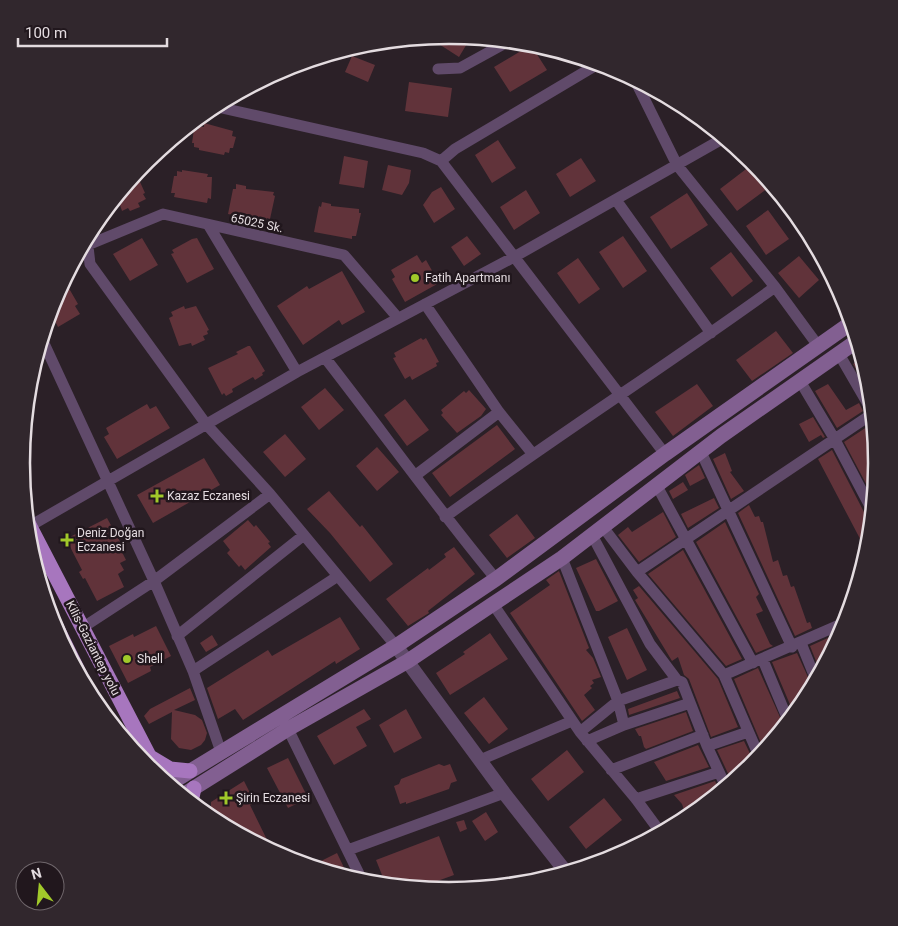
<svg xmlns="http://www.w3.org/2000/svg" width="898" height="926" viewBox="0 0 898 926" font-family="Roboto,sans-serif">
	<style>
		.building { fill: #61333a }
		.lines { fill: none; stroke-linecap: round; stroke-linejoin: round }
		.minor { stroke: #604a6a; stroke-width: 11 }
		.tertiary { stroke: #604a6a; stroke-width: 14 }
		.secondary { stroke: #825f91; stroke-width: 15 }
		.trunk { stroke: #a776be; stroke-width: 15 }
		.poi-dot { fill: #a1c92a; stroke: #21171d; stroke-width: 2 }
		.labels { text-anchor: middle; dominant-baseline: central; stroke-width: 5; stroke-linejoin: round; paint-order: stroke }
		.street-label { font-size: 12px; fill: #e4dce0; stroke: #21171d }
		.poi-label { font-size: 12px; fill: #e4dce0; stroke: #21171d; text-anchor: start }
		.rim { fill: none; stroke: #e4dce0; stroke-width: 2.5 }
	</style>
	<rect width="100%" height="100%" fill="#2b2027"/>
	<path class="building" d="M449,35L471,37L459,57L428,37Z
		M531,45L547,70L510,92L494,67Z
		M352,56L375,65L368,82L345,72Z
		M409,82L452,88L448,117L405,111Z
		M204,123L233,131L232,136L236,137L233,148H230L229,153L225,152L224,155L199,150V148L194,147V143H192L194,129L198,130L199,126L204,127Z
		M498,140L516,168L492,183L475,155Z
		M344,156L368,161L364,188L339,184Z
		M581,158L596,181L570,197L556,174Z
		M754,163L772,185L737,211L720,189Z
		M388,165L411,170L409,183L402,195L382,190Z
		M182,170L208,174L207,177H212L211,199L208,198L207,203L174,197L175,193H171L174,176H177V171L182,172Z
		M136,173L145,193L143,194L146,199L138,203L140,207L130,211L128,208L122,211L117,196Z
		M236,184L246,186V189L274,192L273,195L275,196L270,219L267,218L266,221L228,214L233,189H236Z
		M441,187L455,209L434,223L423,205L432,192Z
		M526,190L540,213L514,230L500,207Z
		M687,193L708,225L671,249L650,217Z
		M322,202L331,204V206L359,209V213H361L356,236H352V239L314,232L319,206L321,207Z
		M768,210L789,239L766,255L746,226Z
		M467,236L481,254L464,266L451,247Z
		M623,236L647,271L623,288L599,252Z
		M142,238L158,265L130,281L113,254Z
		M197,238L214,269L187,283L171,254L174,253L172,250L192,239Z
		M731,252L753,281L732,297L710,268Z
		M417,255L422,263L426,260L439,283L405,302L392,279L395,277L391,270Z
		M799,256L819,280L799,298L778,273Z
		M578,258L600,289L579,304L557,273Z
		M342,271L365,312L342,325L339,320L303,345L277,306L307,286L309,289Z
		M62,284L64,287L67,285L78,304L75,306L80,314L58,327L54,319L47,323L54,299Z
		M184,306L185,309L196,306L209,330L207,331L208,334L203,336L205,340L192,346L191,343L179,346L169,318L173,316L171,312Z
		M776,331L793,353L752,381L736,360Z
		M421,338L423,340L426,338L439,362L436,363L437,366L412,380L410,376L405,379L393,358L396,357L394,353Z
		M248,346H250L265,371L262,373L263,375L255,380L253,377L232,389L233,392L226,396L224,393L222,395L208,368L238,354L236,352Z
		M862,358L869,380L870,392L853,364Z
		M697,384L713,406L673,436L655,412Z
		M828,384L846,410L859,403L863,411L837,428L815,391Z
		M325,388L344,410L319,430L301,407Z
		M469,390L486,409L481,416L457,433L441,415L443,413L441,410L464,391L466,393Z
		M405,399L429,430L407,446L384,415Z
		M147,404L150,409L156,406L170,428L117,459L104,437L109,434L106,428Z
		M813,417L825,437L823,438L821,435L809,442L799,424Z
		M873,423L877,463L873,497L844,442Z
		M497,425L515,449L450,497L432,473Z
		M285,434L306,459L285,477L263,452Z
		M377,447L399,472L377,491L356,466Z
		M832,450L865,514L871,517L867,552L818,459Z
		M725,453L732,471L730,472L744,491L731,499L713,459Z
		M204,458L220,485L153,523L137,495Z
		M699,465L705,478L690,486L685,475Z
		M683,482L688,490L673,499L669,491Z
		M329,491L360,527L362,525L393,564L370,582L330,533L307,509Z
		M714,498L719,508L688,528L681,514Z
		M749,505L755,517L759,516L761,522H763L773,562L778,560L783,576L787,575L791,587L794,586L807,623L810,622L812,628L795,636L738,513Z
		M663,512L676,537L639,562L618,535L628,527L632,532Z
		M517,514L535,538L507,558L489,535Z
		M107,518L123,547L120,548L126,560L120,563L124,570L118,574L124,587L97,601L85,578L83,579L79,572L82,570L66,539Z
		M248,520L254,527L256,525L270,542L268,543L271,547L245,570L241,565L239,567L227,553L230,550L223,541Z
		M725,522L759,594L756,597L763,611L756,614L770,644L773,646L756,653L696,542Z
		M454,547L475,574L428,611L429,613L408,626L386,599L428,568L429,570L446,557L444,554Z
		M683,550L742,659L726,666L648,574Z
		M596,559L618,601L599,611H596L576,568Z
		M559,571L589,648L586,650L593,658L601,677L592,680L594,683L590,686L592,688L584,695L595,710L582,721L510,613L550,585L546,580Z
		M639,586L718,679L738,727L711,737L689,679L684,675L678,657L672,661L635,600L638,598L633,590Z
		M340,617L360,649L336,664L335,661L243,720L235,709L218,719L207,688L268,650L272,656Z
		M156,626L171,656L150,667L151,671L128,683L109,646L133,634L134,637Z
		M627,628L647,670L627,680L608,637Z
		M841,632L824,664L820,671L810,646Z
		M490,633L508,659L450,695L436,673L465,654L463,652Z
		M212,635L218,645L206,652L200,643Z
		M797,653L812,686L794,714L772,662Z
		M758,668L784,726L764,750L734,679Z
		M190,688L195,700L174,710L195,715L202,720L207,733L205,740L201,745L191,750L179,748L171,739L172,712L149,724L144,716L150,709Z
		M677,691L680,698L629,715L628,709Z
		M484,697L508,729L489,744L464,713Z
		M364,709L371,719L356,727L367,746L334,765L317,736Z
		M406,709L422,738L394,753L379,725Z
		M686,712L693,731L646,749L644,747L641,736H639L635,729Z
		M744,741L754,762L732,782L717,750Z
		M698,745L709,767L666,781L654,762Z
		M567,750L584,772L548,801L531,779Z
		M288,758L308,798L288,808L267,768Z
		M439,764L444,766L450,764L457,781L451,783L449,789L406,804V802L400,804L394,786L399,784L401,779Z
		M244,781L255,803L250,805L273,852L211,818V802Z
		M715,781L720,791L698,809L685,813L682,804L674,795Z
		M604,798L622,820L586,849L569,827Z
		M486,812L498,832L485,841L472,821Z
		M464,820L467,829L460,832L456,822Z
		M439,836L454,875L418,888L386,885L376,860Z
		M337,853L349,878L320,869L317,863Z"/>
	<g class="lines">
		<path class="minor" d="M438,69L460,68L509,41
			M635,80L677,165L775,287L819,347
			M213,106L423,153L441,161L665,454
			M441,161L455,149L598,64
			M616,200L711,333
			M209,226L297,372
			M87,238L90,264L206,424L270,494L396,646
			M83,247L163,214L344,255L398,318
			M425,304L499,412L532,453
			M42,339L154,581L193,671L221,752
			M839,354L872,411
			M326,359C383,432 437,508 496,579
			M800,381L834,438L872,510
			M701,452L792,647
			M416,475L499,412
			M657,486L753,663
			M445,517C553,438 666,366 775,287
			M30,526L297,372L514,257L724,138
			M603,527L637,572L724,675L759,756
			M592,535L650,644L677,680L682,682L707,746L726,787
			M562,558L618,701L624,725
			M637,572L872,414
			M493,604L580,732L636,799L661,833
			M82,628L154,581L270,494
			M177,636L304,535
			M801,643L816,680
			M763,660L788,720
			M193,671L338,576
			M724,675L846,622
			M288,729L363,882
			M580,732L618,701L677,680
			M587,741L624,725L690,703
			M707,746L748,732
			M480,760L572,721
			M611,770L703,735
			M636,799L719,772
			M348,850L504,793"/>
		<path class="tertiary" d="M396,646L504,793L566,872"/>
		<path class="secondary" d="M169,784L396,646L496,579L665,454L851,323
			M183,795L288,729L408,661L493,604L562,558L721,436L857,341"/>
		<path class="trunk" d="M27,521L159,775
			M49,612L90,695
			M150,757L170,769L190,771
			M191,802L194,788"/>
	</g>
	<g class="poi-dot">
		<circle cx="415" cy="278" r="5"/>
		<path d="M154.5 488.5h5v5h5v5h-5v5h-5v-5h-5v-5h5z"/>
		<path d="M64.5 532.5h5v5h5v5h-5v5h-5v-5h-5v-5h5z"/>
		<circle cx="127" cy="659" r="5"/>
		<path d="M223.5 790.5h5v5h5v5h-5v5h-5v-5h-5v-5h5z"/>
	</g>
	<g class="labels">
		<g class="street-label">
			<text transform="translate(257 223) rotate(12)">65025 Sk.</text>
			<text transform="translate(93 648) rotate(63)">Kilis-Gaziantep yolu</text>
		</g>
		<g class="poi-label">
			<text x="425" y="278">Fatih Apartmanı</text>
			<text x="167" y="496">Kazaz Eczanesi</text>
			<text x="77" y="533">Deniz Doğan<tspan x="77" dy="14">Eczanesi</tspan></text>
			<text x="137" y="659">Shell</text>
			<text x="236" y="798">Şirin Eczanesi</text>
		</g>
	</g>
	<path d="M0 0H898V926H0ZM30 463a419 419 0 1 1 838 0a419 419 0 1 1-838 0Z" fill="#31272d" fill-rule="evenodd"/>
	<path class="rim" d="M30 463a419 419 0 1 1 838 0a419 419 0 1 1-838 0Z"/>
	<g transform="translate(40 886) rotate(344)"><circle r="24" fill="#21171d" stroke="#6f666b"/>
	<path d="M0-4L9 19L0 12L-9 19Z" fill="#a1c92a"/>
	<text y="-8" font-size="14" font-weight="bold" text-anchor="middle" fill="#e4dce0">N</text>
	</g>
	<path d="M18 38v8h149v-8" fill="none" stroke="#e4dce0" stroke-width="2.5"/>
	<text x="25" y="38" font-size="15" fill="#e4dce0" stroke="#21171d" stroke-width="4" paint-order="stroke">100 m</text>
</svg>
